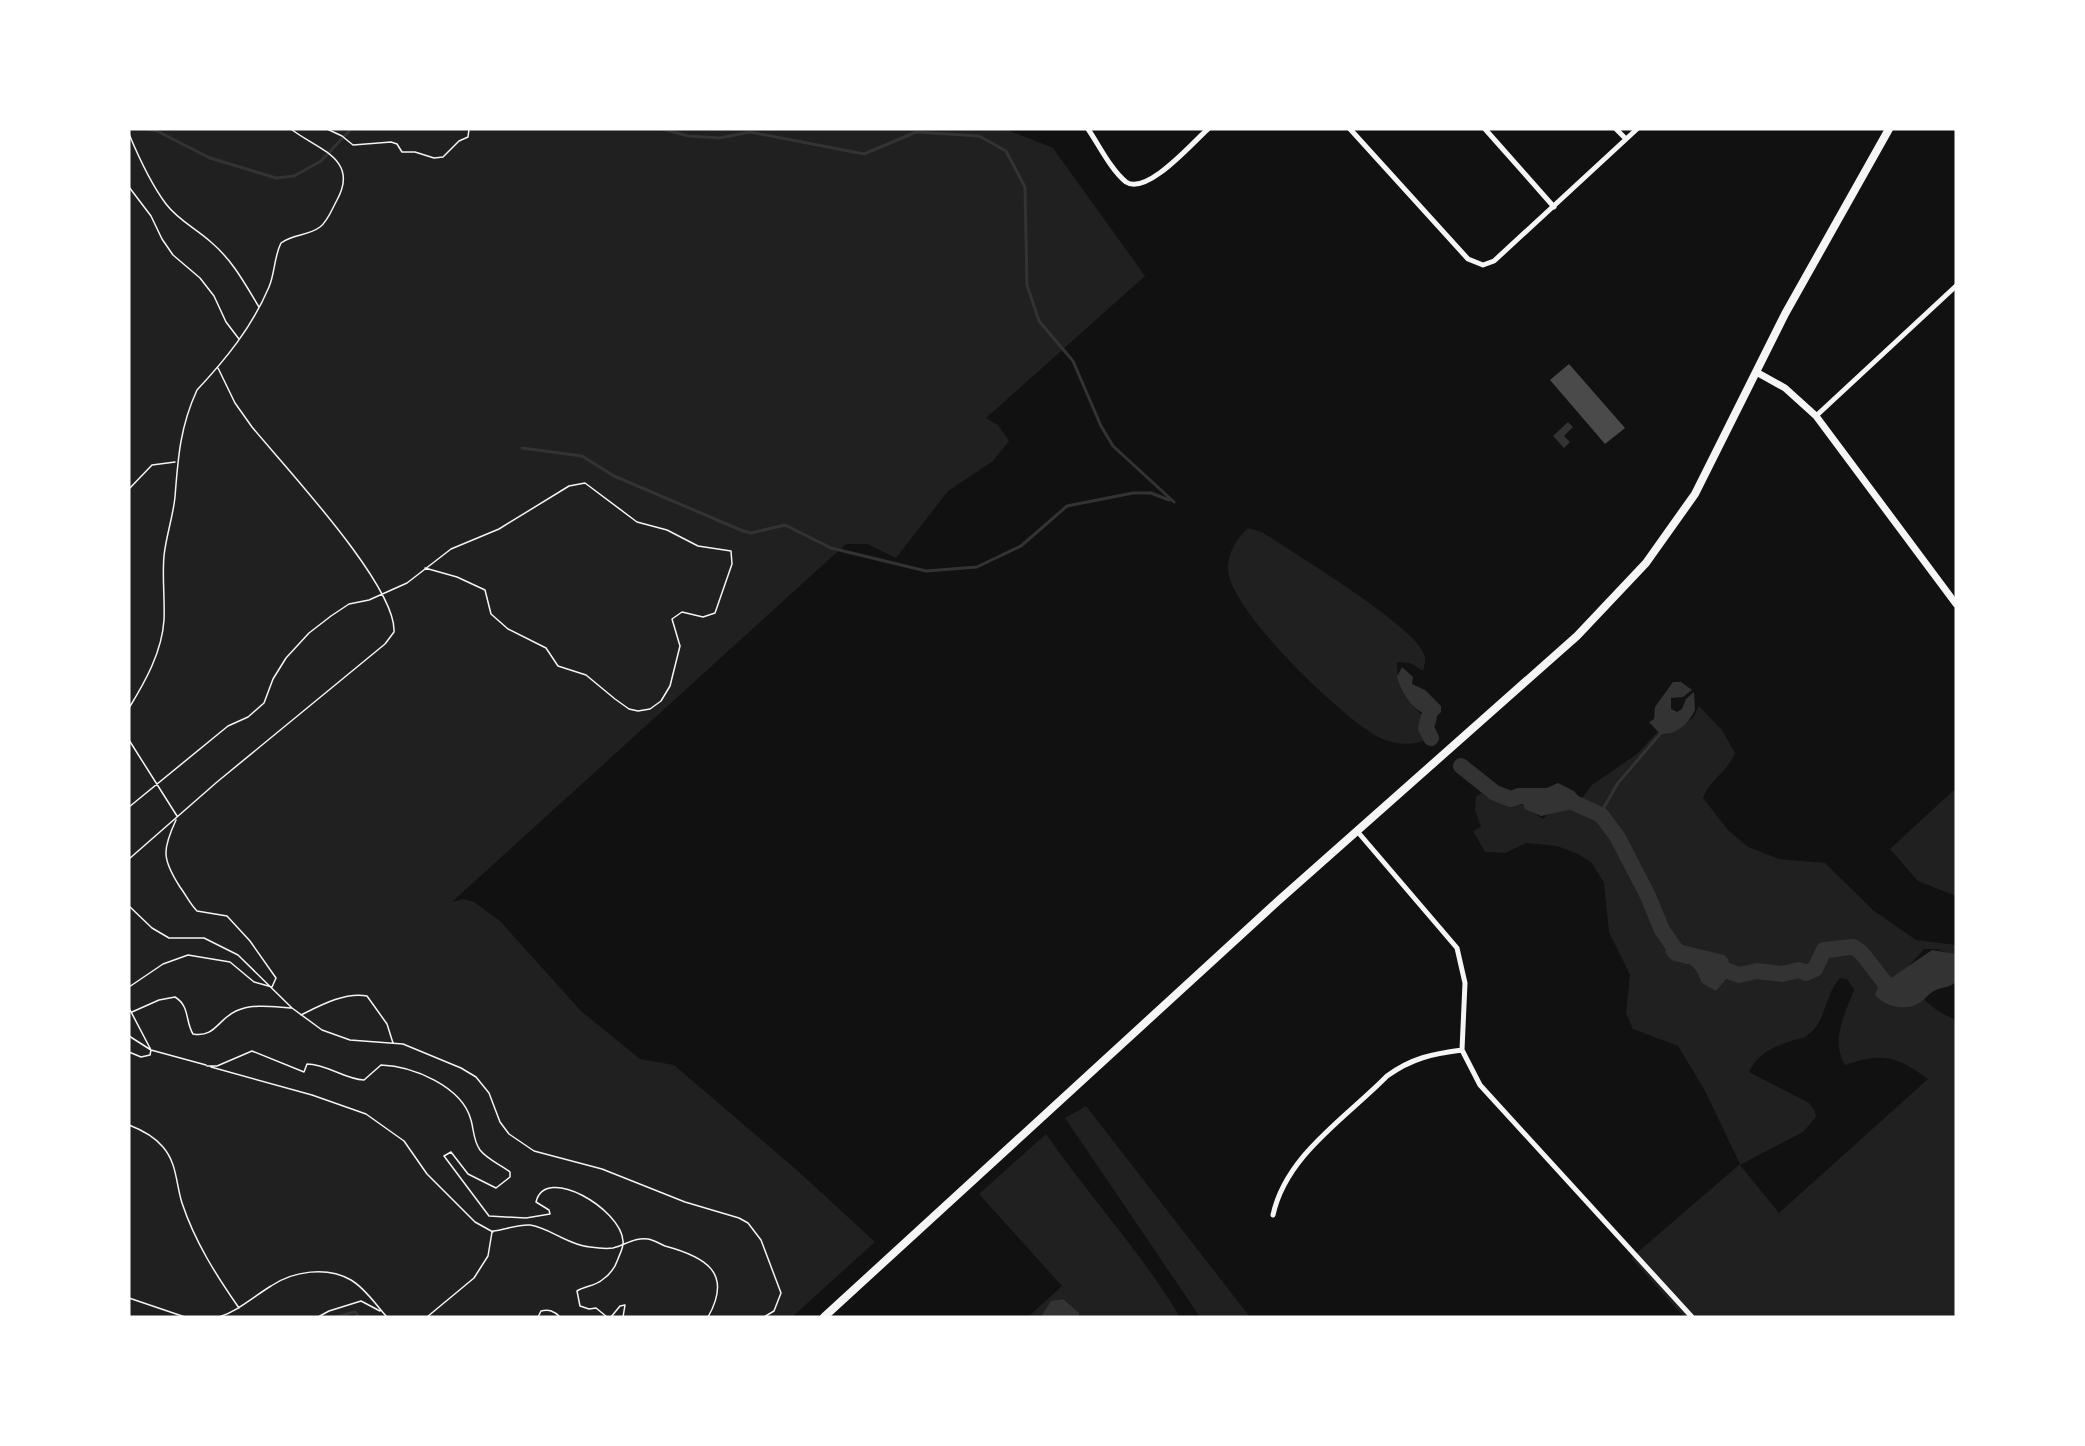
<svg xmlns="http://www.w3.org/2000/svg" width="2085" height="1446" viewBox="0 0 2085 1446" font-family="Raleway,sans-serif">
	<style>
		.green { fill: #202020; fill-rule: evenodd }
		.water { fill: #333 }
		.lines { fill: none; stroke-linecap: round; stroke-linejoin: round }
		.stream { stroke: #333; stroke-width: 3 }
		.river { stroke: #333; stroke-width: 16 }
		.building { fill: #4a4a4a }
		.path { stroke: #f5f5f5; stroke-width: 1.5 }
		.minor { stroke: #f5f5f5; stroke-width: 5 }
		.tertiary { stroke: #f5f5f5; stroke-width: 7 }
		.secondary { stroke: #f5f5f5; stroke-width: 8 }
	</style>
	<rect width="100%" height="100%" fill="#111"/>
	<path class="green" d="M129,129H1005L1053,148L1145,276L986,418L998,425L1009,441L993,461L948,491L896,558L867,544H846L452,902L463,899L474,902L500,921L581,1011L640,1059L674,1065L799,1172L875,1242L792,1317H129Z
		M1248,528L1262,532C1290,551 1421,629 1425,657C1426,660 1424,667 1423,671L1410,663L1397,662C1396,688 1410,708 1431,721L1426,740C1410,746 1394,745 1378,737C1343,718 1227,609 1228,568C1228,552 1237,538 1248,528Z
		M1699,706L1722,730L1735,753C1728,771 1709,781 1703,798L1728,830L1748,847L1779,859L1825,863L1873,910L1916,940L1956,945V957L1938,949H1924L1901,975C1918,993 1932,1011 1956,1020V1317H1684L1631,1258L1740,1164L1704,1089L1678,1046L1633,1029L1626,1013L1630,975L1609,932L1604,883L1592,863L1578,854L1557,846L1526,843L1505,853L1485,852L1473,831L1481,827L1475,810L1476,796L1489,790L1515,800L1543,819L1554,808L1575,807L1592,785L1637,754L1661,728L1665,735L1693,718ZM1840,978L1847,979L1854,990C1845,1014 1830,1040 1845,1065C1882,1052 1897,1056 1928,1079L1779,1213L1740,1165L1803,1132L1816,1117L1815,1111L1809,1103L1749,1072C1759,1052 1774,1047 1794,1040C1798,1039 1805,1038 1808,1035C1826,1022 1825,994 1840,978Z
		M1956,788V896L1918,881L1890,849Z
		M1086,1106L1250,1317H1200L1065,1118Z
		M1046,1134C1089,1196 1141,1252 1180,1317H1028L1062,1286L979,1194Z"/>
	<path class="water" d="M1568,422L1573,427L1564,436L1570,442L1564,448L1553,436Z
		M1402,667L1413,677L1412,684L1425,690L1441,706V712L1437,716C1415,716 1403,696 1397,677Z
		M1673,682H1681L1692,690L1683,697L1671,698V709L1677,712L1682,709L1686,699L1694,692L1695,710C1688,724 1677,735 1660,734L1649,722L1654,719L1655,707Z
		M1558,783L1574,791L1579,797L1578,808L1541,816L1525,809L1519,795L1525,790L1540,791Z
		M1670,942L1724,955L1728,959L1732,972L1716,991L1702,983C1690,948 1676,974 1665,951Z
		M1932,950L1956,954V982C1949,988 1941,987 1934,991C1928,994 1925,1000 1919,1003C1907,1012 1883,1006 1875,995L1878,987Z
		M1063,1299L1079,1313V1317H1041L1051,1301Z"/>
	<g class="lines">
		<path class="stream" d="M146,129L157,131L210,158L276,178L294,176L321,161L351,129
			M663,129L688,136L720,138L750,132L864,154L916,132L979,136L1006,151L1025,187L1027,285L1039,321L1073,361L1101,426L1113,446L1174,502
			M522,448L582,456L614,476L743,531L751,533L785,525L831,548L926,571L977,567L1021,546L1067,506L1133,493H1151L1169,500
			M1600,814L1618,783L1660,734
			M335,1317L355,1312L359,1317"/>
		<path class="river" d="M1429,716L1426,728L1431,738
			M1461,766L1495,793L1511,799L1519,796H1559L1601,815L1617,836L1648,896L1662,930L1678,953L1687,956
			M1712,965L1739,975L1757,971L1782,974L1799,970L1806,973L1815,969L1824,950C1833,950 1844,947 1853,947C1863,949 1881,982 1893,991L1900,989"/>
	</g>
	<path class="building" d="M1569,364L1625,428L1605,444L1550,380Z"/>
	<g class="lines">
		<path class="path" d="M327,129L342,136L353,145L391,142L397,144L402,152H415L434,158L443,157L459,141L468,137L469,129
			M129,134C139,158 151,184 166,204C179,221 197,229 212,243C233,261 245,284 259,307
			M129,187L151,216L162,239L173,255L200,278L214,296L226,322L239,339
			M129,489L152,465L175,462
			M129,708C145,682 162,652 164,620C165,598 162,577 164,556C166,536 173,517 175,497C178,458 180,427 197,390C226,359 252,327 269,287C275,273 274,257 281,243C293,234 308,236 320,227C328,221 332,209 337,200C360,158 316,149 291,129
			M129,740L177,816
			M129,807L228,726L248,717L264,703L273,679L286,658L309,633L331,616L349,604L369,600L407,583L451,549L499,529L569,486L585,483L637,522L667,530L698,546L731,551L732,564L715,613L703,617L682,612L672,619L680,646L670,686L661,701L650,709L638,711L629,709L615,699L586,675L558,666L546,648L508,629L491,614L485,590L457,577L425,568
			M129,859L217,782L385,644L394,632C397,586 284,466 252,427L235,403L218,368
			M129,906L152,928L169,938H204L238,955L292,1008L322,1030L350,1040L403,1044L461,1068L476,1077L489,1093L500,1122L509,1134L534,1151L602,1169L685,1202L739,1218L748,1223L761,1240L781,1293L774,1311L764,1317
			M129,987L163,964L188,955L230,962L254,982L272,987L276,978L250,941L227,916L197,911C190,904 186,895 180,887C162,859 162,850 176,820
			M129,1008L151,1050L150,1055L141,1057L129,1052
			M132,1012L159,1000L175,997C190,1006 185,1021 193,1034C215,1038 218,1019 236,1011C254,1003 274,1007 292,1008
			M301,1015C321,1005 345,992 367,996L387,1024L393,1043
			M129,1036L151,1050L206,1065
			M207,1066H217L252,1051L304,1072L307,1064C327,1064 344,1079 364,1080L381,1065C412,1066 462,1086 471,1120C474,1130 473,1140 480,1150C488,1160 500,1164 510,1172V1177L496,1188L468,1174L451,1152L444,1156L489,1216L526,1218L550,1214L549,1210L536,1202C545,1164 621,1209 623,1241C624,1247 620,1253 618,1259C615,1268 611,1274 602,1280C595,1286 585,1286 577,1291L580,1306L589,1309L596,1308L607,1317
			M211,1067L312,1095L366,1114L404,1141L427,1174L475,1222L493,1232
			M129,1125C142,1130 154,1136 163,1147C177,1163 176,1184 182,1203C195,1242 216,1275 239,1308
			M493,1231C504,1230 519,1224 530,1225C548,1227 568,1245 590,1247C597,1248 606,1249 613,1248C625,1245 635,1237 648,1239C654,1240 660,1244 665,1246C706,1257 733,1273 708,1317
			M129,1298L185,1317
			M219,1317C238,1311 253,1297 271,1286C293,1271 327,1266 351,1280C365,1288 376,1305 387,1317
			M318,1317L329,1311L361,1301L380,1311
			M427,1317L474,1278L488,1256L492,1232
			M538,1317L541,1311C549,1309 554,1311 560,1317
			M611,1317L620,1306L625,1305L623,1317"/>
		<path class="minor" d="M1088,129C1099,145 1111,170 1126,182C1147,196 1193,142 1208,129
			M1350,129L1468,259L1483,265L1494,261L1637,129
			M1485,129L1554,207
			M1616,129L1626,139
			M1816,416L1956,286
			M1357,831L1457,948L1465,983L1462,1050L1480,1085L1692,1317
			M1273,1215C1286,1155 1346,1118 1387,1076C1412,1058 1432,1054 1462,1050"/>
		<path class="tertiary" d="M1758,373L1785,388L1816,416L1956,604"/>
		<path class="secondary" d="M824,1317L1278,901L1577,636L1646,563L1695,494L1785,314L1889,129"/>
	</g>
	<rect width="2085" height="1446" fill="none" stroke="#ffffff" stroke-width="261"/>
</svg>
